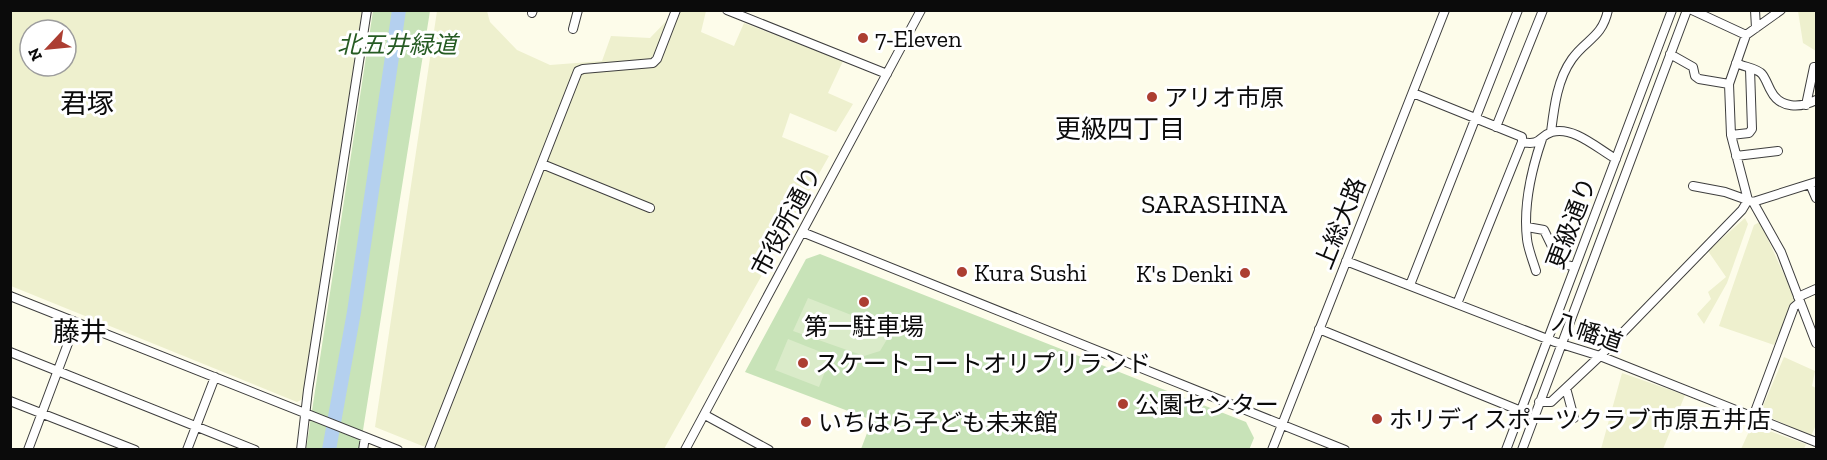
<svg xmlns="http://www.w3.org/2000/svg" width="1827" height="460" viewBox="0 0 1827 460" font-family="'Zilla Slab','Noto Sans JP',serif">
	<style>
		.farmland { fill: #eef0ce; fill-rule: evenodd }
		.green { fill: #c8e3b8 }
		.pitch { fill: #daebc9 }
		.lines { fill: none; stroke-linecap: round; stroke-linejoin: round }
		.river { stroke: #b4d0ef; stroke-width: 14 }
		.minor-casing { stroke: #3e3e3e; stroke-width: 10 }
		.minor { stroke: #fff; stroke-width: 8 }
		.poi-dot { fill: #ac3e32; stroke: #fff; stroke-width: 2 }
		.labels { text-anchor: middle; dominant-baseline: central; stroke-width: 6; stroke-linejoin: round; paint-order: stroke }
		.poi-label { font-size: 24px; fill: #0b0b0b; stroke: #fff; text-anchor: start }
		.park-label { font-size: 24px; font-style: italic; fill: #265b23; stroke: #fff }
		.street-label { font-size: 24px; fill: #0b0b0b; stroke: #fff }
		.neighbourhood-label { font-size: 26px; fill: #0b0b0b; stroke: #fff }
		.quarter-label { font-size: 27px; fill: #0b0b0b; stroke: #fff }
	</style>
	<rect width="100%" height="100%" fill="#fdfcea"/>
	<path class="farmland" d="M677,10L706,11L701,32L734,46L744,23L843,61L828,93L853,104L836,132L790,113L782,137L829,156L664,449H430L375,427L437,11H487L490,22L517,50L550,65L602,61L611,36L650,38Z
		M10,11H362L303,399L297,402L11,286ZM30,30H66V66H30Z
		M1798,11H1816V51L1803,43Z
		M1745,218L1748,224L1727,283L1704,324L1697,314L1711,299L1708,292L1726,277L1708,251Z
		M1760,222L1796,301L1774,345L1719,326L1754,225Z
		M1784,357L1815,371L1812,386L1816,388V425L1811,436L1760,413Z
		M1622,373L1685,395L1663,449H1601Z
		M1752,425L1806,444L1804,449H1741Z"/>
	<path class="green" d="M373,11H430L360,449L306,450Z
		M820,254L1246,422L1254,438L1249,450L861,449L872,420L745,372L806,259Z"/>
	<path class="pitch" d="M808,298L892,331L880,351L864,356L793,331Z
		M788,339L831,356L819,387L775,370Z"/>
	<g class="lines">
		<path class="river" d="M329,450L354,312L399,10"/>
		<defs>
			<path id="minor" d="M727,10L887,74
				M1692,10L1746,35
				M1755,10L1756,28
				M532,13L533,10
				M573,29L578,10
				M1670,54L1693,67L1695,76L1699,79L1729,84
				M1736,63C1744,67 1757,68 1762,74C1766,79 1768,86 1771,91C1780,109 1801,108 1816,100
				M1413,93L1522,137V142L1457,304
				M1806,105L1814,67
				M1496,127L1543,10
				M1551,132C1554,108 1557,80 1572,59C1586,39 1602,38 1608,10
				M1731,135L1749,133L1752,129L1750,69
				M1522,142C1542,146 1538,136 1552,132C1574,126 1598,149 1616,159
				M1736,156L1778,151
				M542,164L650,208
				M1810,184L1816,198
				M1693,186L1725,192L1753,202L1816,182
				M1753,202L1781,252L1816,343
				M1527,227L1544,230L1560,263L1575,267
				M802,232L1345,450
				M1346,261L1555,342L1600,356L1816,442
				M1536,271C1533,261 1528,249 1527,239C1523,205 1531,171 1542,139
				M1410,285L1518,10
				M10,296L398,450
				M1798,297L1816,289
				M1319,329L1521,411
				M10,352L255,450
				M1566,388L1574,418
				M10,401L135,450
				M1539,402H1551L1600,356L1742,210L1748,200L1731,135L1729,84L1746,35L1781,10
				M705,415L769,450
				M1753,417L1794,307L1800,302
				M28,450L76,322
				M187,450L215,377
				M301,450L308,390L367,10
				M363,450L365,437
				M429,450L578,71L583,69L653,63L657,59L676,10
				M685,450L921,10
				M1272,450L1445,10
				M1506,450L1672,10
				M1522,450L1687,10"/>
		</defs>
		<use href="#minor" class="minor-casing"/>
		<use href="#minor" class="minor"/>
	</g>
	<g class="poi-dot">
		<circle cx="863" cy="38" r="6"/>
		<circle cx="1152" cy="97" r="6"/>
		<circle cx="962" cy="272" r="6"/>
		<circle cx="1245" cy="273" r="6"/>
		<circle cx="864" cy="302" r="6"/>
		<circle cx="803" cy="363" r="6"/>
		<circle cx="1123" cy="404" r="6"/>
		<circle cx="1377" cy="419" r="6"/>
		<circle cx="806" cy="422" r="6"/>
	</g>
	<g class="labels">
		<g class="poi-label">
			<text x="875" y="38">7-Eleven</text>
			<text x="1164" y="97">アリオ市原</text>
			<text x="974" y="272">Kura Sushi</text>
			<text x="1233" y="273" text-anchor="end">K's Denki</text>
			<text x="864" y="326" text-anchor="middle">第一駐車場</text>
			<text x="815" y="363">スケートコートオリプリランド</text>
			<text x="1135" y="404">公園センター</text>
			<text x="1389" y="419">ホリディスポーツクラブ市原五井店</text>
			<text x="818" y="422">いちはら子ども未来館</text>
		</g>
		<g class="park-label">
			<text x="397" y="44">北五井緑道</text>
		</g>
		<g class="street-label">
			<text transform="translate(786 221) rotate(-62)">市役所通り</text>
			<text transform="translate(1340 223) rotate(-68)">上総大路</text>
			<text transform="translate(1571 223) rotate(-69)">更級通り</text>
			<text transform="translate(1588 332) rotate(19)">八幡道</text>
		</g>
		<g class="neighbourhood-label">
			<text x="1120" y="129">更級四丁目</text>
		</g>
		<g class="quarter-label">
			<text x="87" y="104">君塚</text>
			<text x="1214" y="204">SARASHINA</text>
			<text x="80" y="332">藤井</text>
		</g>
	</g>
	<rect width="1827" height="460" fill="none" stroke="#0b0b0b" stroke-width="24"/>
	<g transform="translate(48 48) rotate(244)"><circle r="28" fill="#ffffff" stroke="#9d9d9d" stroke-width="1.5"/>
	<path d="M0-4.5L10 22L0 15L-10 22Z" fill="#ac3e32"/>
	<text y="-9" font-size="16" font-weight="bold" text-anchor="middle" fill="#0b0b0b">N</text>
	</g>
</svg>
